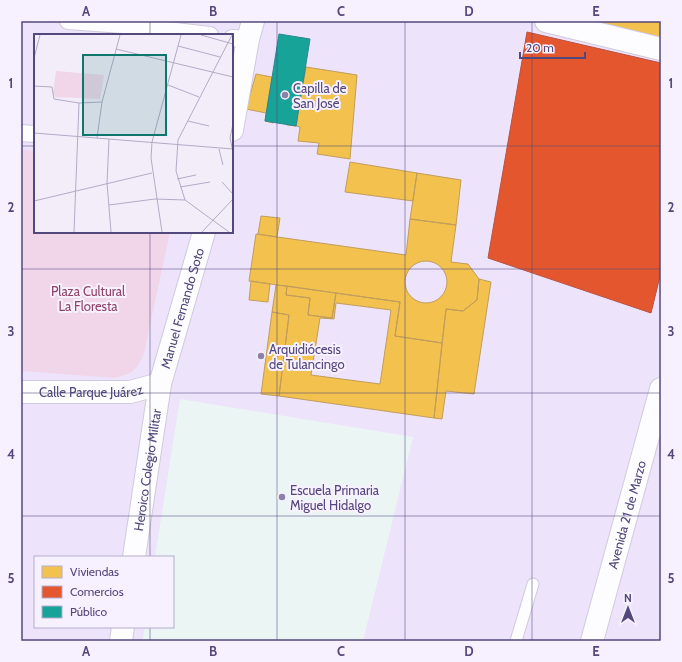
<svg xmlns="http://www.w3.org/2000/svg" width="682" height="662" viewBox="0 0 682 662" font-family="Cabin,sans-serif">
	<style>
		.residential { fill: #ede4fb; fill-rule: evenodd }
		.education { fill: #ebf5f4 }
		.green { fill: #f1d6ea }
		.homes { fill: #f2c14e; stroke: #c29d5c; fill-rule: evenodd }
		.shops { fill: #e4572e; stroke: #b85245 }
		.public { fill: #17a398; stroke: #298890 }
		.lines { fill: none; stroke-linecap: round; stroke-linejoin: round }
		.service-casing { stroke: #cfcadd; stroke-width: 13 }
		.pedestrian-casing { stroke: #cfcadd; stroke-width: 18 }
		.minor-casing { stroke: #cfcadd; stroke-width: 24 }
		.tertiary-casing { stroke: #cfcadd; stroke-width: 24 }
		.secondary-casing { stroke: #d1cade; stroke-width: 24 }
		.service { stroke: #fdfcfe; stroke-width: 11 }
		.pedestrian { stroke: #fdfcfe; stroke-width: 16 }
		.minor { stroke: #fdfcfe; stroke-width: 22 }
		.tertiary { stroke: #fdfcfe; stroke-width: 22 }
		.secondary { stroke: #fdfcfe; stroke-width: 22 }
		.grid { fill: none; stroke: #52487c; stroke-width: 1; stroke-opacity: 0.55 }
		.poi-dot { fill: #8a82a8; stroke: #f7f1ff; stroke-width: 1.5 }
		.labels { text-anchor: middle; dominant-baseline: central; stroke-width: 4; stroke-linejoin: round; paint-order: stroke }
		.poi-label { font-size: 13px; fill: #52487c; stroke: #f7f1ff; text-anchor: start }
		.park-label { font-size: 13px; fill: #904468; stroke: #f7f1ff }
		.street-label { font-size: 13px; fill: #52487c; stroke: #f7f1ff }
		.inset-road { fill: none; stroke: #b3abc7; stroke-width: 1 }
		.view { fill: #0f766e; fill-opacity: 0.15; stroke: #0f766e; stroke-width: 2 }
		.inset-edge { fill: none; stroke: #52487c; stroke-width: 2 }
		.neatline { fill: none; stroke: #52487c; stroke-width: 1.5 }
		.grid-label { font-size: 13px; text-anchor: middle; font-weight: bold; fill: #52487c }
	</style>
	<rect width="100%" height="100%" fill="#f3edf9"/>
	<path class="residential" d="M21,21H661V641H21ZM35,35H232V232H35ZM35,557H173V627H35Z"/>
	<path class="education" d="M180,399L413,437L363,641H142L145,627H173V557H155Z"/>
	<path class="green" d="M21,149L35,151V232H170L144,353C137,371 132,374 114,378L21,371Z"/>
	<path class="homes" d="M588,21H661V38Z
		M306,67L357,75L350,159L317,154L319,143L298,141L300,127L296,126Z
		M256,74L272,77L266,113L246,109Z
		M266,113L274,114L273,123L265,121Z
		M288,116L297,118L296,126L287,125Z
		M350,162L417,173L413,201L345,192Z
		M417,173L461,180L456,225L410,219Z
		M261,216L280,218L277,237L258,234Z
		M410,219L456,225L451,262L468,264L479,279L477,300L463,311L446,309L442,343L395,336L400,302L249,281L256,234L406,255Z
		M405 282a21 21 0 1 1 42 0a21 21 0 1 1-42 0Z
		M479,279L491,282L474,394L446,391L442,419L434,418L446,309L463,311L477,300Z
		M251,281L270,284L268,302L249,300Z
		M276,285L287,286L286,295L310,298L308,315L332,318L336,293L400,302L395,336L442,343L434,418L279,396L289,315L272,312ZM336,303L391,310L380,384L311,375L320,318L334,319Z
		M287,286L336,293L332,318L308,315L310,298L286,295Z
		M272,312L289,315L279,396L261,394Z"/>
	<path class="shops" d="M527,32L661,63V272L651,313L488,258Z"/>
	<path class="public" d="M279,34L310,39L296,126L265,121Z"/>
	<g class="lines">
		<defs>
			<path id="service" d="M516,641L533,584"/>
			<path id="pedestrian" d="M68,21L123,25L210,35
				M232,38L248,39
				M21,133L35,134"/>
			<path id="minor" d="M546,21L661,49"/>
			<g id="tertiary">
				<path d="M232,130L248,39L253,21"/>
				<path id="s1" d="M21,392H130L160,384"/>
				<path id="s2" d="M134,557L160,384L204,232"/>
				<path d="M121,641L123,627"/>
			</g>
			<g id="secondary">
				<path id="s3" d="M592,641L661,389"/>
			</g>
		</defs>
		<use href="#service" class="service-casing"/>
		<use href="#pedestrian" class="pedestrian-casing"/>
		<use href="#minor" class="minor-casing"/>
		<use href="#tertiary" class="tertiary-casing"/>
		<use href="#secondary" class="secondary-casing"/>
		<use href="#service" class="service"/>
		<use href="#pedestrian" class="pedestrian"/>
		<use href="#minor" class="minor"/>
		<use href="#tertiary" class="tertiary"/>
		<use href="#secondary" class="secondary"/>
	</g>
	<path class="grid" d="M150,21V35M277,21V641M405,21V641M532,21V641M21,146H35M232,146H661M150,232V557M21,269H661M21,393H661M21,516H661M150,627V641"/>
	<g class="poi-dot">
		<circle cx="285" cy="95" r="4"/>
		<circle cx="261" cy="356" r="4"/>
		<circle cx="282" cy="497" r="4"/>
	</g>
	<g class="labels">
		<g class="poi-label">
			<text x="293" y="88">Capilla de<tspan x="293" dy="15">San José</tspan></text>
			<text x="269" y="349">Arquidiócesis<tspan x="269" dy="15">de Tulancingo</tspan></text>
			<text x="290" y="490">Escuela Primaria<tspan x="290" dy="15">Miguel Hidalgo</tspan></text>
		</g>
		<g class="park-label">
			<text x="88" y="291">Plaza Cultural<tspan x="88" dy="15">La Floresta</tspan></text>
		</g>
		<g class="street-label">
			<text stroke="none"><textPath href="#s2" startOffset="254">Manuel Fernando Soto</textPath></text>
			<text stroke="none"><textPath href="#s1" startOffset="70">Calle Parque Juárez</textPath></text>
			<text stroke="none"><textPath href="#s2" startOffset="88">Heroico Colegio Militar</textPath></text>
			<text stroke="none"><textPath href="#s3" startOffset="131">Avenida 21 de Marzo</textPath></text>
		</g>
	</g>
	<g transform="translate(34 34)">
		<rect width="199" height="199" fill="#f3edf9"/>
		<path d="M22,37L70,41L66,65L21,63L19,59Z" fill="#f1d6ea"/>
		<path class="inset-road" d="M167,1L199,10M144,12L186,23M82,15L199,43M0,24L6,1M134,51L165,63M0,52L18,53L20,65L45,69L68,68M154,87L175,92M199,90L196,104L199,118M0,99L199,115M63,104L68,68L86,1M75,105L73,149L77,198M185,115L189,131M143,145L162,141M188,148L199,160M146,153L176,148M121,165L151,166L195,198M151,166L142,137L144,106L198,1M0,167L118,139M75,171L121,165M40,198L45,69M128,198L117,124L118,108L147,1M168,198L199,165"/>
		<path class="view" d="M49,21H132V101H49Z"/>
		<rect width="199" height="199" class="inset-edge"/>
	</g>
	<rect width="682" height="662" fill="none" stroke="#f7f1ff" stroke-width="44"/>
	<rect x="34" y="556" width="140" height="72" fill="#f7f1ff" stroke="#b5adcb"/>
	<rect x="42" y="566" width="20" height="12" fill="#f2c14e" stroke="#b5adcb"/>
	<text x="70" y="576" font-size="12" fill="#52487c">Viviendas</text>
	<rect x="42" y="586" width="20" height="12" fill="#e4572e" stroke="#b5adcb"/>
	<text x="70" y="596" font-size="12" fill="#52487c">Comercios</text>
	<rect x="42" y="606" width="20" height="12" fill="#17a398" stroke="#b5adcb"/>
	<text x="70" y="616" font-size="12" fill="#52487c">Público</text>
	<g transform="translate(628 608)" stroke="#f7f1ff" stroke-width="3" paint-order="stroke">
	<path d="M0-3L7 15L0 10L-7 15Z" fill="#52487c"/>
	<text y="-6" font-size="11" font-weight="bold" text-anchor="middle" fill="#52487c">N</text>
	</g>
	<path d="M520 52v6h65v-6" fill="none" stroke="#52487c" stroke-width="2"/>
	<text x="526" y="52" font-size="12" fill="#52487c" stroke="#f7f1ff" stroke-width="3" paint-order="stroke">20 m</text>
	<rect x="22" y="22" width="638" height="618" class="neatline"/>
	<g class="grid-label">
		<text x="86" y="16">A</text>
		<text x="213" y="16">B</text>
		<text x="341" y="16">C</text>
		<text x="469" y="16">D</text>
		<text x="596" y="16">E</text>
		<text x="11" y="88">1</text>
		<text x="671" y="88">1</text>
		<text x="11" y="212">2</text>
		<text x="671" y="212">2</text>
		<text x="11" y="336">3</text>
		<text x="671" y="336">3</text>
		<text x="11" y="459">4</text>
		<text x="671" y="459">4</text>
		<text x="11" y="583">5</text>
		<text x="671" y="583">5</text>
		<text x="86" y="656">A</text>
		<text x="213" y="656">B</text>
		<text x="341" y="656">C</text>
		<text x="469" y="656">D</text>
		<text x="596" y="656">E</text>
	</g>
</svg>
